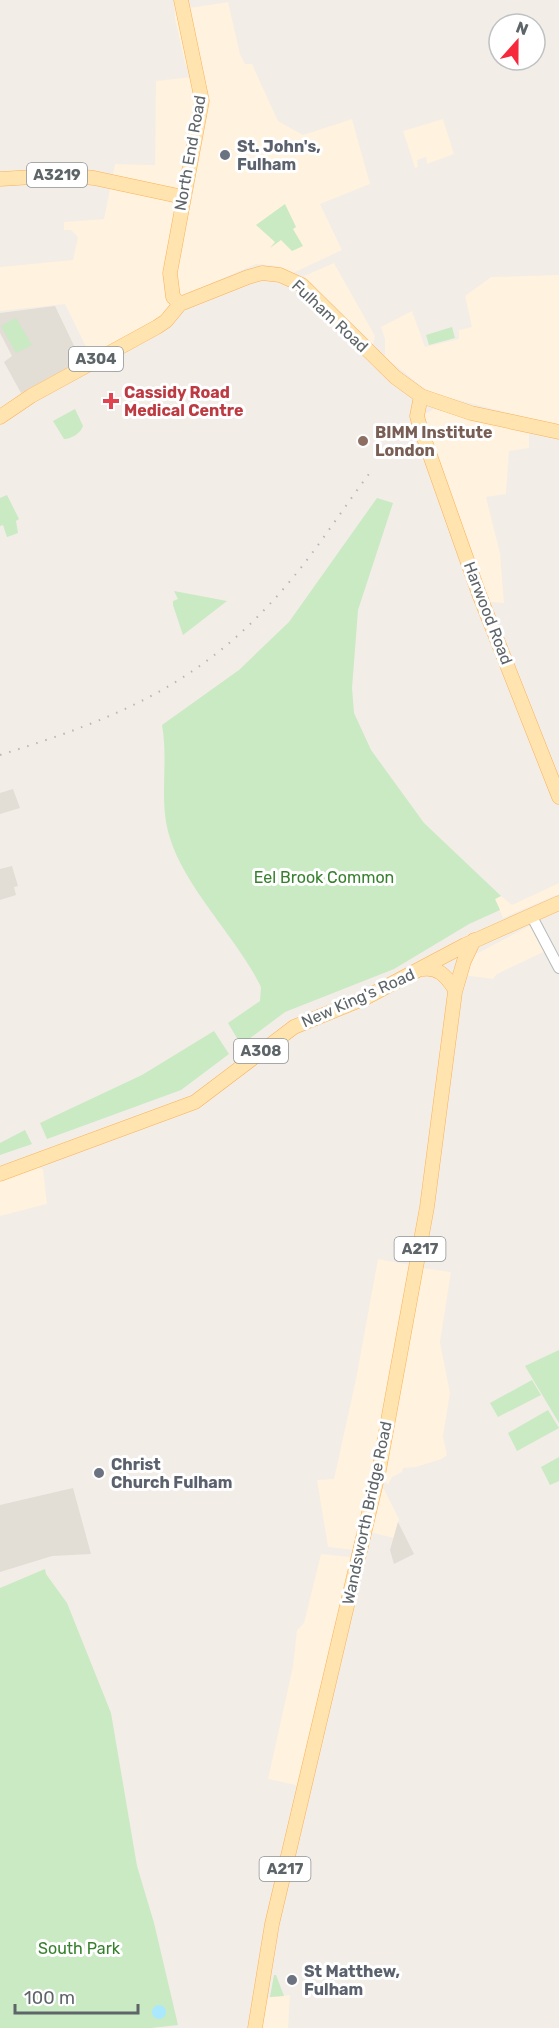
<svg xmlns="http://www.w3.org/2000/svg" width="559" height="2028" viewBox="0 0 559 2028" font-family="Rubik,sans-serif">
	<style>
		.commercial { fill: #fff2df }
		.education { fill: #e2ddd5 }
		.green { fill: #c9eac2 }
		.water { fill: #aae8ff }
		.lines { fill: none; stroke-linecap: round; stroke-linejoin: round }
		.minor-casing { stroke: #b4b9bc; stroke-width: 12 }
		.major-casing { stroke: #fcb155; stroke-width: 15 }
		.minor { stroke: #fff; stroke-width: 10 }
		.major { stroke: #ffe4af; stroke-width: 14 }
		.rail { stroke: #b6b7b8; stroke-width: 2; stroke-dasharray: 1.5 8; stroke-linecap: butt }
		.worship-dot { fill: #6b7280; stroke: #fff; stroke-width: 2 }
		.health-dot { fill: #e0444e; stroke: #fff; stroke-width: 2 }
		.education-dot { fill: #8d6e63; stroke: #fff; stroke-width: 2 }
		.labels { text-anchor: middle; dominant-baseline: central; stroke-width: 6; stroke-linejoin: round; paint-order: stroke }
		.shield { fill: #fff; stroke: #8e9395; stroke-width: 1.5 }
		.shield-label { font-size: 15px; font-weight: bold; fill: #5e6568 }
		.worship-label { font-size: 16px; font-weight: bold; fill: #5b616d; stroke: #fff; text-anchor: start }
		.street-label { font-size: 16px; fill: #5e6568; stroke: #fff }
		.health-label { font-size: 16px; font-weight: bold; fill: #be3a42; stroke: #fff; text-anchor: start }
		.education-label { font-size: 16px; font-weight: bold; fill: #785e54; stroke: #fff; text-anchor: start }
		.park-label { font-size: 16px; fill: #37802d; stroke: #fff }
	</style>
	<rect width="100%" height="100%" fill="#f2ede7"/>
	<path class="commercial" d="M174,0H186L203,75L189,8L228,2L240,54L245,64H252L278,121L303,135L352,119L370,184L320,204L342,250L293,273L277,266L256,264L184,295L164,319L100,351H92L86,347L65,304L0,311V267L73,260L78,237L71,230H64V222L104,219L115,164L155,165L156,81L192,77L185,63L175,18Z
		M443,119L454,154L427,164L426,157L417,160L418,167L415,168L403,131Z
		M334,263L375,336L373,344L304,276Z
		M559,275V426L439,395L425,389L385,357V339L381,327L412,311L425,347L459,339V330L472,327L465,296L491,277Z
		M434,409L529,433V448L509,451L506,494L486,497L500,553L504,603L489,602L484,597L423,426L425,414Z
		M559,883V894L503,918L495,899L501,896L512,905Z
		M539,921L552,948L497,974L493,979L463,975L476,954Z
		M36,1167L43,1169L47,1204L0,1216V1179Z
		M378,1259L410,1265L370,1484L354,1550L328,1547L317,1480L334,1479L356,1379Z
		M423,1268L451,1272L440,1342L450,1393L443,1436L447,1455L442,1459L416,1467L403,1468L402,1472L392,1477L388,1485L381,1477Z
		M384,1489L399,1519L394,1538L369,1532L380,1490Z
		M321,1554L350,1557L354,1562L300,1786L268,1779L293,1666L297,1630L304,1623Z
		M290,1995L288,2028H259L264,1998Z"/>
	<path class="education" d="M55,306L78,354L74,364L21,393L4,362L12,356L0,333V313Z
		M13,789L20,808L0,814V793Z
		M12,866L18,886L14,887L16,895L0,900V869Z
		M73,1488L91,1554L52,1556L0,1572V1505Z
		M398,1522L414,1554L394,1564L390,1550Z"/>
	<path class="green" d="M285,204L296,227L293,229L303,246L292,251L281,240L270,248L275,242L256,225Z
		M16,318L32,345L16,353L1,326Z
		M452,327L455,338L429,345L426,335Z
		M75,409L83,426C81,433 71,439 64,439L53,421Z
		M7,495L19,519L16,521L18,533L7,537L3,525L0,526V498Z
		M377,498L393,503L358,610L352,688L354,713L371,750L424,823L501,896L495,899L500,910L469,924L394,969L285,1012L241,1045L228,1023L260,1001L261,987C238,939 185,888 170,838C158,800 169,764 162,725L239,670L289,622Z
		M174,591L227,601L183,635L173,605V601L178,599Z
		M214,1031L229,1054L181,1090L47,1139L40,1123L142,1075Z
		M25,1130L32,1144L0,1155V1143Z
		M559,1350V1423L525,1366Z
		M532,1380L541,1395L498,1417L490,1403Z
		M548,1410L559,1428L517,1451L508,1433Z
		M559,1457V1481L550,1485L541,1467Z
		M45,1569L46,1574L67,1603L111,1713L137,1866L154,1923L178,2025L151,2028H0V1588Z
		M274,1975H276L284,1996L270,1997Z"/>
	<path class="water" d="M152 2012a7 7 0 1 1 14 0a7 7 0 1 1-14 0Z"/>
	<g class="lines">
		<defs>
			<path id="minor" d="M531,915L559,968"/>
			<path id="major" d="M0,179L66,175L94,178L183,197
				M180,304L173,297L170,273L202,101L181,0
				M421,396L417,416L420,427L479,594L559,797
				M0,417L31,396L157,327L166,321L180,304L248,277L262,273L280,275L302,285L395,377L421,396L471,413L559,432
				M423,969C438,967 446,976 454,988
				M0,1174L195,1102L294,1027L365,998L465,945L559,903
				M255,2028L272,1924L379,1470L427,1207L455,992L464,961L474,940"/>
		</defs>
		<use href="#minor" class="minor-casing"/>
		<use href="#major" class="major-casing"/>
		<use href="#minor" class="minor"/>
		<use href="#major" class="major"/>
		<path class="rail" d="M0,755C118,718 202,684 285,587C317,550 343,508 372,470"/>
	</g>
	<g class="worship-dot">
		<circle cx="225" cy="155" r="6"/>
		<circle cx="99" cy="1473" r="6"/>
		<circle cx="292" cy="1980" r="6"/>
	</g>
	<path class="health-dot" d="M108 392h6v6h6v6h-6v6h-6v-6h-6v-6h6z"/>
	<circle class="education-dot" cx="363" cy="441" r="6"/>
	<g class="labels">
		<g class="shield">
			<rect x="27" y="163" width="60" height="24" rx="4.5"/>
			<rect x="69" y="347" width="54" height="24" rx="4.5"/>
			<rect x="234" y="1039" width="54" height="24" rx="4.5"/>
			<rect x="394.5" y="1237" width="51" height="24" rx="4.5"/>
			<rect x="259.5" y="1857" width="51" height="24" rx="4.5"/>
		</g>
		<g class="shield-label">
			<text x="57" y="175">A3219</text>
			<text x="96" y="359">A304</text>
			<text x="261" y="1051">A308</text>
			<text x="420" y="1249">A217</text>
			<text x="285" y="1869">A217</text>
		</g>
		<g class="worship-label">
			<text x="237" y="146">St. John's,<tspan x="237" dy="18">Fulham</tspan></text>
			<text x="111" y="1464">Christ<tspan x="111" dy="18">Church Fulham</tspan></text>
			<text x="304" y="1971">St Matthew,<tspan x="304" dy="18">Fulham</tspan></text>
		</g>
		<g class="street-label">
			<text transform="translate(190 153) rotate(-80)">North End Road</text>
			<text transform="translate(330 316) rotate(43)">Fulham Road</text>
			<text transform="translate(488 613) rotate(69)">Harwood Road</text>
			<text transform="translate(358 998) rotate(-24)">New King's Road</text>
			<text transform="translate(367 1513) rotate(-78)">Wandsworth Bridge Road</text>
		</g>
		<g class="health-label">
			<text x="124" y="392">Cassidy Road<tspan x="124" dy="18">Medical Centre</tspan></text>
		</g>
		<g class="education-label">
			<text x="375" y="432">BIMM Institute<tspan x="375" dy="18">London</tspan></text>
		</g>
		<g class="park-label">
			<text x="324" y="877">Eel Brook Common</text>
			<text x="79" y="1948">South Park</text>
		</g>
	</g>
	<g transform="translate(517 42) rotate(21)"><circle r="28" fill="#ffffff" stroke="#bfc1c3" stroke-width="1.5"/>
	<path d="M0-4.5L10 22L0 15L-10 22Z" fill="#f7283b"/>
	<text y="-9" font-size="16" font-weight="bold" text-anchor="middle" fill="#5e6568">N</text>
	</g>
	<path d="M15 2004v9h123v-9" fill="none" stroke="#5e6568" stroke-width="3"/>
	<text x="24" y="2004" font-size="18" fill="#5e6568" stroke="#ffffff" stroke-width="4.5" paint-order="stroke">100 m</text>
</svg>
